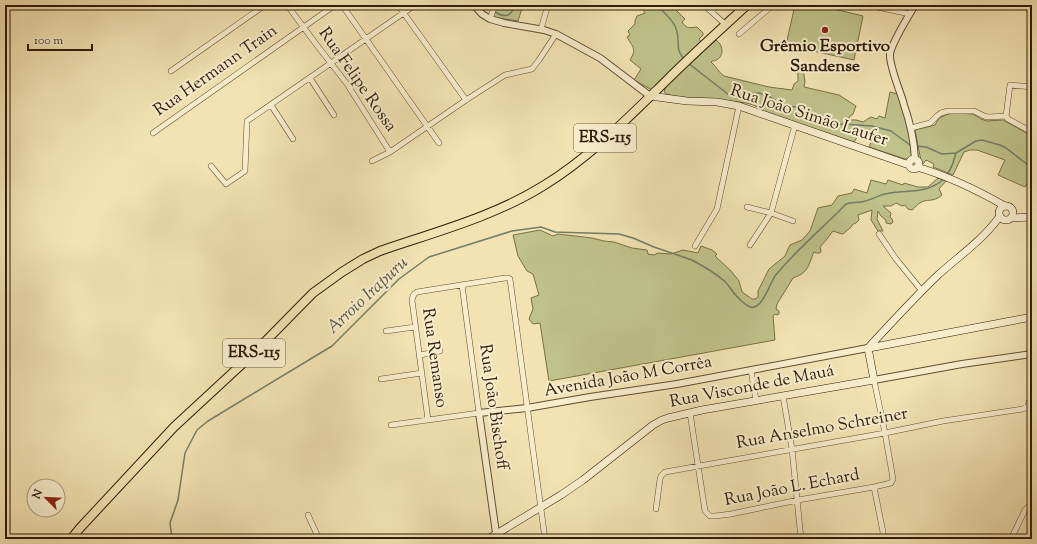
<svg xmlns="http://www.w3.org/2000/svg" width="1037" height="544" viewBox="0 0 1037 544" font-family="'Sorts Mill Goudy',serif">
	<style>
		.green { fill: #bfc289; stroke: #786e4a }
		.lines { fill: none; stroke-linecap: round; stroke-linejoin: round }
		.stream { stroke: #707d6b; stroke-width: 1.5 }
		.minor-casing { stroke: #614d34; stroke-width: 6 }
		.tertiary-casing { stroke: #614d34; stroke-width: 8 }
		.secondary-casing { stroke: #301b0a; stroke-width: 8 }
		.primary-casing { stroke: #301b0a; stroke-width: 10 }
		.minor { stroke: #f7edcd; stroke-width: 5 }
		.tertiary { stroke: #f7edcd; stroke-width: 6 }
		.secondary { stroke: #f7edcd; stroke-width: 7 }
		.primary { stroke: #f3e3b2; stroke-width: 8 }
		.poi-dot { fill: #8f2418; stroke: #f7edcd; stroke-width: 1.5 }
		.labels { text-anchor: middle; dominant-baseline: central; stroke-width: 4; stroke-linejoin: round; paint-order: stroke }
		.shield { fill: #f7edcd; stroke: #6c5a44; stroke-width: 1 }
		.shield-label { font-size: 16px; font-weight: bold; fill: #301b0a }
		.poi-label { font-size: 17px; font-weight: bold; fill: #301b0a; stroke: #f7edcd }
		.street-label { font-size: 17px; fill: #301b0a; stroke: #f7edcd }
		.water-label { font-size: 18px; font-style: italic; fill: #555442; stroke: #f7edcd }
	</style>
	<rect width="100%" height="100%" fill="#f3e3b2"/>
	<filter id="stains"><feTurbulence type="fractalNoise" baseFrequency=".005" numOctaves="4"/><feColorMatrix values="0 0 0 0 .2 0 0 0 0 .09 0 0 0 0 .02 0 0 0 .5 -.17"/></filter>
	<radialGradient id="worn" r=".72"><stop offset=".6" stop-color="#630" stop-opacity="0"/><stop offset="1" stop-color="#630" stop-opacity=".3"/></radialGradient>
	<path class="green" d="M509,5H523L518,21L492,17L497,7L507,10Z
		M640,5H671L685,19L682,22C687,29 689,28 697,27L703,33V35L699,39L702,44L652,90L634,80L641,69L630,60C637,48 633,48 627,37L630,35L628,31L635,24V21L637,16L645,13Z
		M795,5H817L863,16L854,60L786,45Z
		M716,40C718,42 720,43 721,46C724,53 720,61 712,61L711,62C716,66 718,72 724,76L769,87L792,90L794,84L798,81V74C795,71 795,70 797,66L803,68L805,82L804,87L839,95L856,106L853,114L849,117V120H856L863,122L871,117L877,119L879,116L885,118L890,92L898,94C902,110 908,127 911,144C911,147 912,151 912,154C911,158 908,159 905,159L869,147L873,138L860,133L854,142L760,111L761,108C756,106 751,104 746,103C730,100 673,101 664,92L666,86Z
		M956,113L973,114L981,119L987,121L1003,120L1032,136V182H1028L1025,187L998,175L1005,160L977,150H970L964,152L953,175L933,167L934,164L926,160L923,164L921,161L915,130L935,125L939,118L948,114Z
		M938,178L946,181L939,189L942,195C933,203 927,198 920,203C917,204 915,208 912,210L908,209L905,205L902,206L896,203L891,206H883L891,213L890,217L892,219L893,222L891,224L886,223V220L881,216L878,211L877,219L883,231H878L871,220L872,210L858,215L859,220L856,223L853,224L851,227L843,234L839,233L833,231L827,239L820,247L821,251L820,253H816L814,252C812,255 812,258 810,262C807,271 802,275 793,278L777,304L776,309L779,311V314L777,315L775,314L773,316L775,340L549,381L540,323L533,324L529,319L533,309L531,298L539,295L533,274L527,271L518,256L513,235L540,230L553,236L558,234L592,238L604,241L614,242L632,248L647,250L648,254L654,255L658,253L671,254L683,250L698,253L701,246L712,250L717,254L715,256L731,271L739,281L742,292L752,299H755L758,297V291L769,269L785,256L790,245L802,240L810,231L818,208L832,205L838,196L852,193L854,189L867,193L871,180L886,184L888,180L903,185L904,183L918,187H928Z"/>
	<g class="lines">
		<path class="stream" d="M485,5L491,10
			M656,5C663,11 676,23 677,32C680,43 675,49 684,59
			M495,12C505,18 511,17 515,5
			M688,63L729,95H742L745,94L759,93L768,96L785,106L797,107L801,110L804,115L810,120L836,125L843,124L872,126L891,131L910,145L912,146
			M916,146L926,147L942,154L956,153L976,141L982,140L1000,145L1006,148L1032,168
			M947,174C953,167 953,162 956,153
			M172,539L170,523L178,500L185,453L197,430L208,421L332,346L399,279L429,257L512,231L541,227L555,232L619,234L633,238L654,247L692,260C703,266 714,272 723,280C727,282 728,286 731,289C734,294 745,306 751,307C762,310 770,283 775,276C796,250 823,228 846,204C851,202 856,203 861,202C869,201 877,196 885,194C906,189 926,195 944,179"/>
		<defs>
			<path id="minor" d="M287,5L316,44L347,84L390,152
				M342,5L439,143
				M398,5L466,100
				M704,5L726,25
				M868,5L910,14
				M711,11L718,5
				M490,19L495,5
				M541,29L548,5
				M739,34L773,5
				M171,71L265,5
				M310,78L334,115
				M1032,87L1010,85L1006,116L1008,119L1032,132
				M271,105L293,139
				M911,128L930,123L937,116L941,113L948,111H974L984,116L988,117L1006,116
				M153,133L335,5
				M372,161L390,152L466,100L505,75L532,69L539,60L556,34
				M211,166L226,184L245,171L247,121L415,5
				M747,207L771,213L793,221
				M879,234L896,259L922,291
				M750,245L771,213L795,125
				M695,246L717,209L739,106
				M386,331L415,327
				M420,355L440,351
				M751,370L756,400
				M381,379L422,373
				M783,396L792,449L801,539
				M690,413L705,511L710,516H715L731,514L798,500L874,487L891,483L893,479L885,433L874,380
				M428,420L412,300C413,296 413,294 417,292L505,278H508L510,279L545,539
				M391,425L479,413L462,285
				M874,487L883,532L882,539
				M656,509L660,479L661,476L665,472L885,433L943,421L1023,409L1028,406L1032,394
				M308,515L319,539
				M1011,539L1025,510L1028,507L1032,506"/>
			<path id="tertiary" d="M474,5L482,14L490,19L504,23L544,30L556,34L600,58L650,96
				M915,159C914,141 910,122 904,105C901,92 889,67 890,54C892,42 908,17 915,5
				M874,380L962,364L1032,354
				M496,533L479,413L527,408L590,397L677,384L868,348"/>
			<path id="secondary" d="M650,96L687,101L717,102L739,106L909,165
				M909 164a5 5 0 1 1 10 0a5 5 0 1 1-10 0Z
				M917,167C948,176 977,190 1005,206
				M999 213a7 7 0 1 1 14 0a7 7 0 1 1-14 0Z
				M1011,218L1032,217
				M868,348C891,323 914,298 938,275C959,256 983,240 1000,216
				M869,348L1032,317
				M488,539L561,495L583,480L653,425L662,420L668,418L702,410L874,380L868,348"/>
			<path id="primary" d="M71,539L80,528L174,427L254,353L313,293L342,272L363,259L380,251C435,232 493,217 543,186C589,158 628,118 667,80C693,54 720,30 747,5"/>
		</defs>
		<use href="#minor" class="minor-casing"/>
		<use href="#tertiary" class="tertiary-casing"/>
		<use href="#secondary" class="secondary-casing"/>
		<use href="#primary" class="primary-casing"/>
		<use href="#minor" class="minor"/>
		<use href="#tertiary" class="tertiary"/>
		<use href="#secondary" class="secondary"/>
		<use href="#primary" class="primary"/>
	</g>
	<circle class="poi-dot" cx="825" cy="30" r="4"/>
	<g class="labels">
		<g class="shield">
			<rect x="574" y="124" width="62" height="28" rx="3"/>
			<rect x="223" y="339" width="62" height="28" rx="3"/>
		</g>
		<g class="shield-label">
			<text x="605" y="138">ERS-115</text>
			<text x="254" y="353">ERS-115</text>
		</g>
		<g class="poi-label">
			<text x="825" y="47">Grêmio Esportivo<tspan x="825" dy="20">Sandense</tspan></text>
		</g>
		<g class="street-label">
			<text transform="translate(216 71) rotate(-35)">Rua Hermann Train</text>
			<text transform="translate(357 80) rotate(55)">Rua Felipe Rossa</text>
			<text transform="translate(809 116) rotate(18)">Rua João Simão Laufer</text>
			<text transform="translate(434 358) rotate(82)">Rua Remanso</text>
			<text transform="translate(628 377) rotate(-10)">Avenida João M Corrêa</text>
			<text transform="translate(752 387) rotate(-11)">Rua Visconde de Mauá</text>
			<text transform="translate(493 407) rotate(82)">Rua João Bischoff</text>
			<text transform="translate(822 429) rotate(-10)">Rua Anselmo Schreiner</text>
			<text transform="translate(792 488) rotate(-11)">Rua João L. Echard</text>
		</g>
		<g class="water-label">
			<text transform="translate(368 296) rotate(-43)">Arroio Irapuru</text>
		</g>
	</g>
	<rect width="1037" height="544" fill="none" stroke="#f3e3b2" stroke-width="20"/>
	<rect x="6" y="6" width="1025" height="532" fill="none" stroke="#301b0a" stroke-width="2"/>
	<rect x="10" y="10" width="1017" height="524" fill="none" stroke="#301b0a"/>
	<g transform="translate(46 498) rotate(294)"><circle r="19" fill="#f7edcd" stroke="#a7997f"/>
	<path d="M0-3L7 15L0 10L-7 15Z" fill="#8f2418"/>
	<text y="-6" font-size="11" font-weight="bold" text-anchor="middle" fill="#301b0a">N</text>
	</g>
	<path d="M28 44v6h64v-6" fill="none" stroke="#301b0a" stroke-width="2"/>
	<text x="34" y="44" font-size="12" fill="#301b0a" stroke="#f7edcd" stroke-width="3" paint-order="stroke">100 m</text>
	<rect width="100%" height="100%" filter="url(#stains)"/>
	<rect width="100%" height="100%" fill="url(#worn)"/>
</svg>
